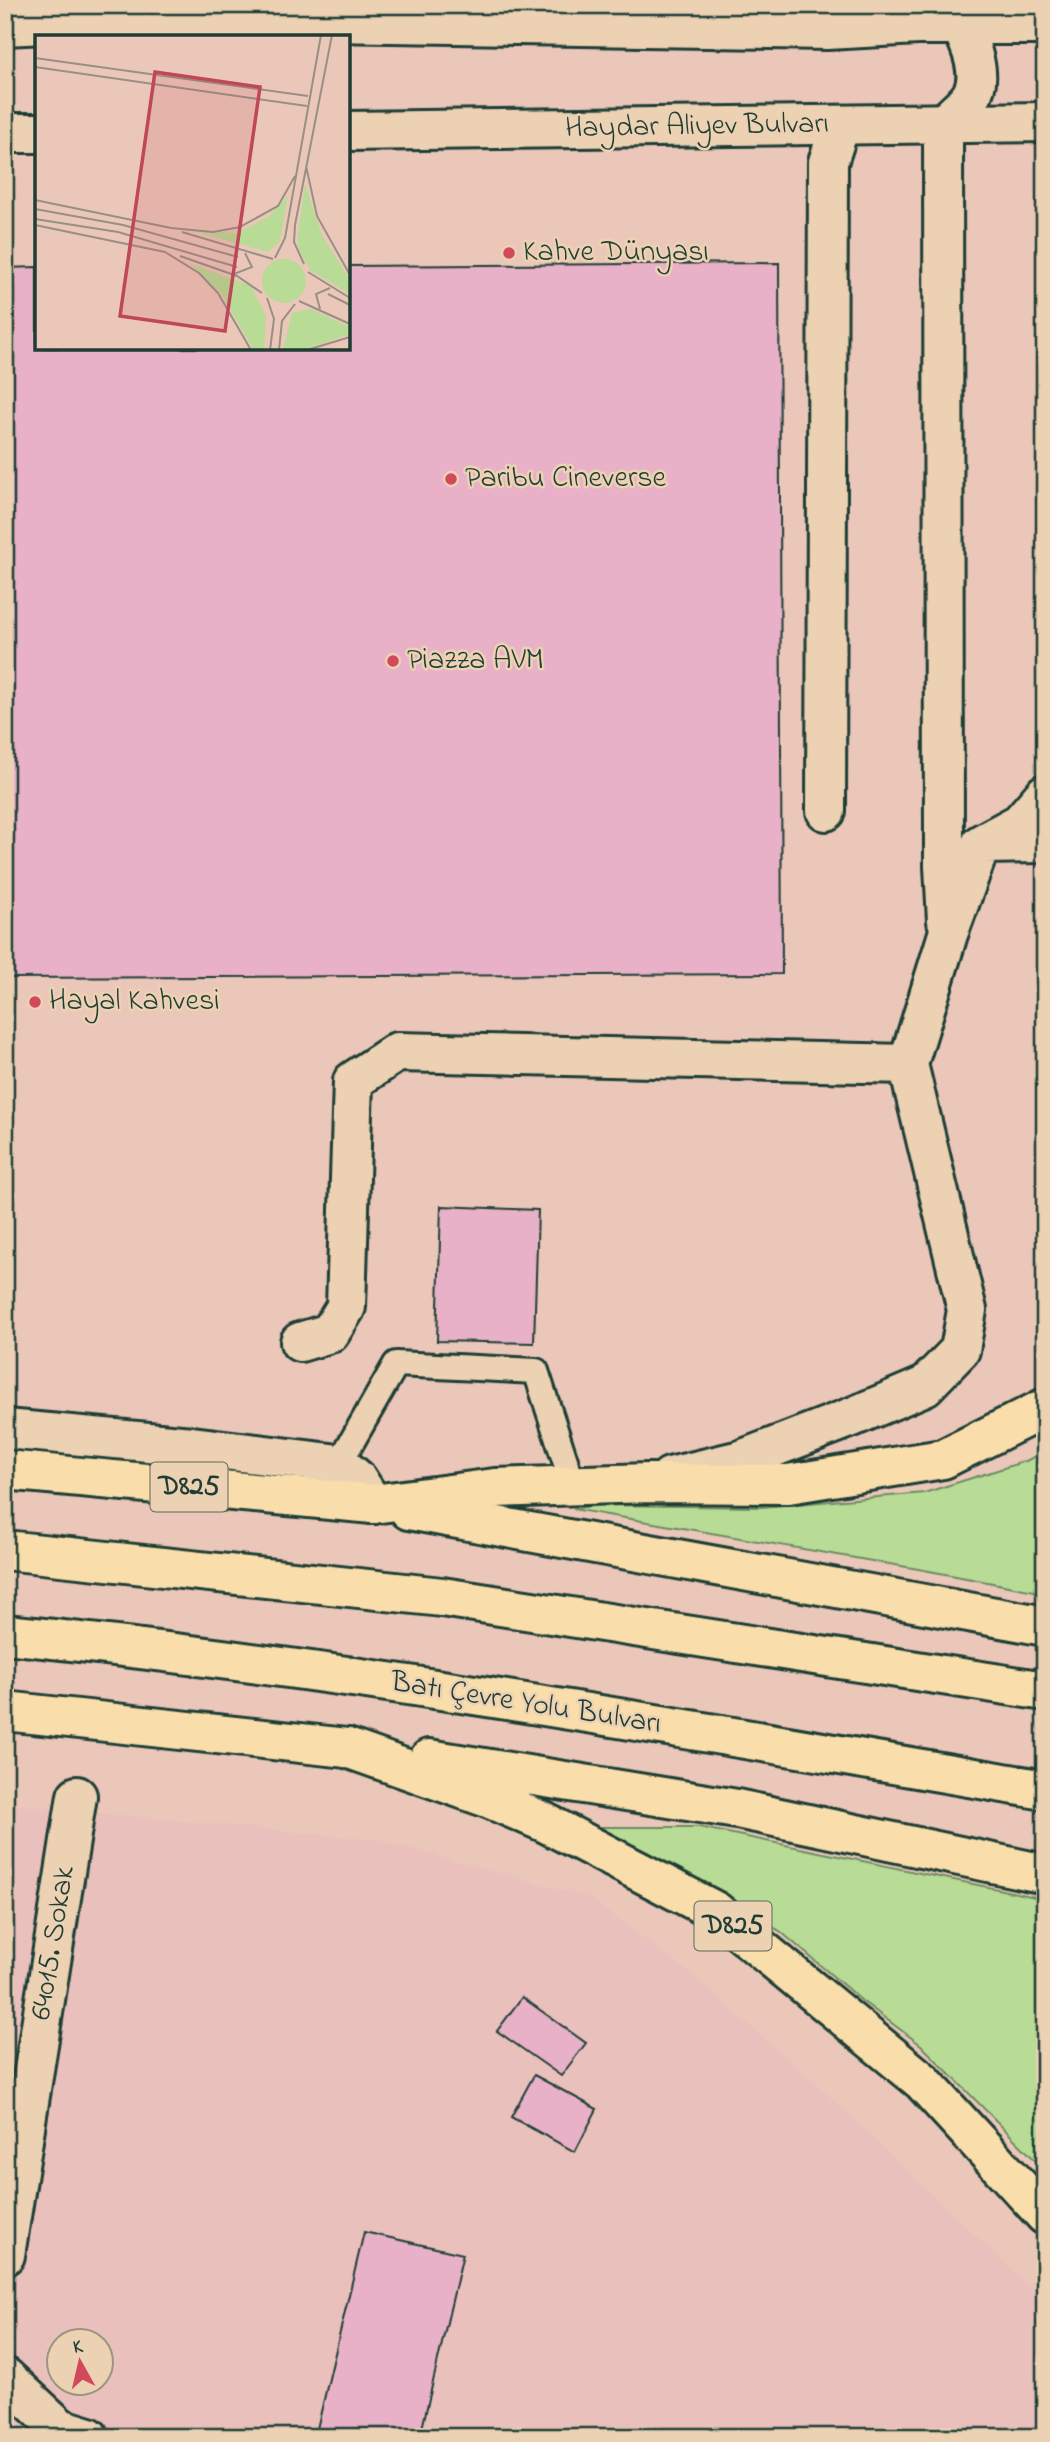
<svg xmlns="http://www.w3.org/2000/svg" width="1050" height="2442" viewBox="0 0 1050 2442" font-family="'Indie Flower',sans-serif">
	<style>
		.built { fill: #eac0bd; fill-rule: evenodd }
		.green { fill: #b8db95; stroke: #6c8c64; stroke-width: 2 }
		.building { fill: #e8b1c7; stroke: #1f3d34; stroke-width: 2 }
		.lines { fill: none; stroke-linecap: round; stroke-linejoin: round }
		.service-casing { stroke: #1f3d34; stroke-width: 30 }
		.minor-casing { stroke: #1f3d34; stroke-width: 44 }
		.secondary-casing { stroke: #1f3d34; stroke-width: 44 }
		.primary-casing { stroke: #1f3d34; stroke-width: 44 }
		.trunk-casing { stroke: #1f3d34; stroke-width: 44 }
		.service { stroke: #ecd1b3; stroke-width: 24 }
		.minor { stroke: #ecd1b3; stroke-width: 38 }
		.secondary { stroke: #ecd1b3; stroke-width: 38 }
		.primary { stroke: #f9deab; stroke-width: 38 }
		.trunk { stroke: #f9deab; stroke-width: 38 }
		.poi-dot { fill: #d1495b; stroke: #ecd1b3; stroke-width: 2.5 }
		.labels { text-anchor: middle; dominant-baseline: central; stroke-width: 5; stroke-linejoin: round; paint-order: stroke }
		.shield { fill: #ecd1b3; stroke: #5c695a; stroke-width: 2 }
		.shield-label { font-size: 28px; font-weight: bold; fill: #1f3d34 }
		.street-label { font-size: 30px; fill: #1f3d34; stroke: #ecd1b3 }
		.poi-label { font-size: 30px; fill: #1f3d34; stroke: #ecd1b3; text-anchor: start }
		.inset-road { fill: none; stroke: #999084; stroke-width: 2 }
		.view { fill: #bf4857; fill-opacity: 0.15; stroke: #bf4857; stroke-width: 3.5 }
		.inset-edge { fill: none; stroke: #1f3d34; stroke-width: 3.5 }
	</style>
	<rect width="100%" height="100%" fill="#ebc7b9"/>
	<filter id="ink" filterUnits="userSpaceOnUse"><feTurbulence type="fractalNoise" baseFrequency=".0143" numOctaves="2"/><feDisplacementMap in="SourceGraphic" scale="14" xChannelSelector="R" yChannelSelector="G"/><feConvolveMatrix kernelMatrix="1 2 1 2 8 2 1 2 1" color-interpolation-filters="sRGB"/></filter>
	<g filter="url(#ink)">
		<path class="built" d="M5,1804L380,1840L589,1897L689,1972L832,2098L1045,2302V2437H5ZM60,2340H102V2382H60Z"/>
		<path class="green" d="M1045,1451V1593L924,1570L573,1509L599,1505L762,1507L924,1493L1026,1461Z
			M599,1827H699L1045,1899V2170L921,2045L862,2001L780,1931L677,1874Z"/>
		<path class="building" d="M779,263L782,974L5,978V268L37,267V348H348V266Z
			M441,1206L538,1210L534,1343L437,1341Z
			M522,1997L586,2043L561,2076L497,2031Z
			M534,2075L597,2109L575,2152L511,2117Z
			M364,2232L463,2254L420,2437H315Z"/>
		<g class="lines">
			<defs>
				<path id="service" d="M339,1464L396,1364L536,1371L573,1485"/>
				<path id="minor" d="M826,811L828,162L840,126
					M984,844L1045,843
					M947,921L944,866L943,125C951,116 964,107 971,96C984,76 970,44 961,26
					M300,1342L330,1333L346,1307L353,1081L397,1052L908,1064
					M5,1429L192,1446L339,1464L357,1479L373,1504
					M670,1477L741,1460L852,1417L925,1386L960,1350L967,1310L908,1064L948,934L981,844L1020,823L1045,794
					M5,2255L77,1796
					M5,2377L60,2428L89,2437"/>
				<path id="secondary" d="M5,26L144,19L827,30L918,25H1045
					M348,131L1045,122
					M5,133H37"/>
				<path id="primary" d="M5,1470L373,1504
					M5,1711L347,1748"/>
				<path id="trunk" d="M373,1504L495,1488L648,1483L788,1484L943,1459L1045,1408
					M409,1510L1045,1626
					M5,1550L442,1597L1045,1691
					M5,1634C354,1669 699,1731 1045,1790
					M347,1748L488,1798L544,1822L715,1911L922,2081L1045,2215
					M429,1759L737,1809L1045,1874"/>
			</defs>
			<use href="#service" class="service-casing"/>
			<use href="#minor" class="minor-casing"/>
			<use href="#secondary" class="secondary-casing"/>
			<use href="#primary" class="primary-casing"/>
			<use href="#trunk" class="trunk-casing"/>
			<use href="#service" class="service"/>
			<use href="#minor" class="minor"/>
			<use href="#secondary" class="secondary"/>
			<use href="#primary" class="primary"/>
			<use href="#trunk" class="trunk"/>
		</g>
	</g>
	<g class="poi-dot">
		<circle cx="509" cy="253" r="7"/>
		<circle cx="451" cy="479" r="7"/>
		<circle cx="393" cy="661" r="7"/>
		<circle cx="35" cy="1002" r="7"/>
	</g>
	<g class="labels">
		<g class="shield">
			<rect x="150.5" y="1462.5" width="77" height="49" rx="5"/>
			<rect x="694.5" y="1901.5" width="77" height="49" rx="5"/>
		</g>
		<g class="shield-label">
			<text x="189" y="1487">D825</text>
			<text x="733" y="1926">D825</text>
		</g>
		<g class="street-label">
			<text transform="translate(697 127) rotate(-1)">Haydar Aliyev Bulvarı</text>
			<text transform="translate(526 1704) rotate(9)">Batı Çevre Yolu Bulvarı</text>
			<text transform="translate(54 1943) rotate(-81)">64015. Sokak</text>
		</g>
		<g class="poi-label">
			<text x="523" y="253">Kahve Dünyası</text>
			<text x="465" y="479">Paribu Cineverse</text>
			<text x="407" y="661">Piazza AVM</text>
			<text x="49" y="1002">Hayal Kahvesi</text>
		</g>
	</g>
	<g transform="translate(35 35)">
		<rect width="315" height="315" fill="#ebc7b9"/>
		<path d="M270,149L287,200L315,245V259L276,236L265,217L262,206ZM253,161L245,206L233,217L158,196L202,198L233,182ZM227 246a22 22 0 1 1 44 0a22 22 0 1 1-44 0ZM154,228L216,251L231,281L229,315H219L187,260ZM276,274L315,292V299L268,315H248L257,278Z" fill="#b8db95"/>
		<path class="inset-road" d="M0,23L273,61M0,32L272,71M271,131L282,181L315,240M0,165L136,193M0,174L88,190L203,222M0,184L83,197L202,232M0,190L130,217M136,193L178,197L205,192L243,171L260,141M147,197L238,224M130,217L164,238L183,258L216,315M145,221L202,241L227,258M240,223L250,203L286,0M269,229L259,207L260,190L297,0M273,237L315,263M199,239L217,232L210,218M293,259L315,270M232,263L239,284L235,315M264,266L315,289M285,274L281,259L295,253M244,315L247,286L260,269M272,315L315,302"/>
		<path class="view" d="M120,37L225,52L190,296L85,281Z"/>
		<rect width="315" height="315" class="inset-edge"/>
	</g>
	<rect width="1050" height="2442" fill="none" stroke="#ecd1b3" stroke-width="28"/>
	<rect x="14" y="14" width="1022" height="2414" fill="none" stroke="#1f3d34" stroke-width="2.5" filter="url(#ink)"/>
	<g transform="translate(80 2362) rotate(352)"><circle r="33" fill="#ecd1b3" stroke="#9a9680" stroke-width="2"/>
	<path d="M0-5L12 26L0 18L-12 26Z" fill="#d1495b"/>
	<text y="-10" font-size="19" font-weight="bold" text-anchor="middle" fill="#1f3d34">K</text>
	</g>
</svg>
